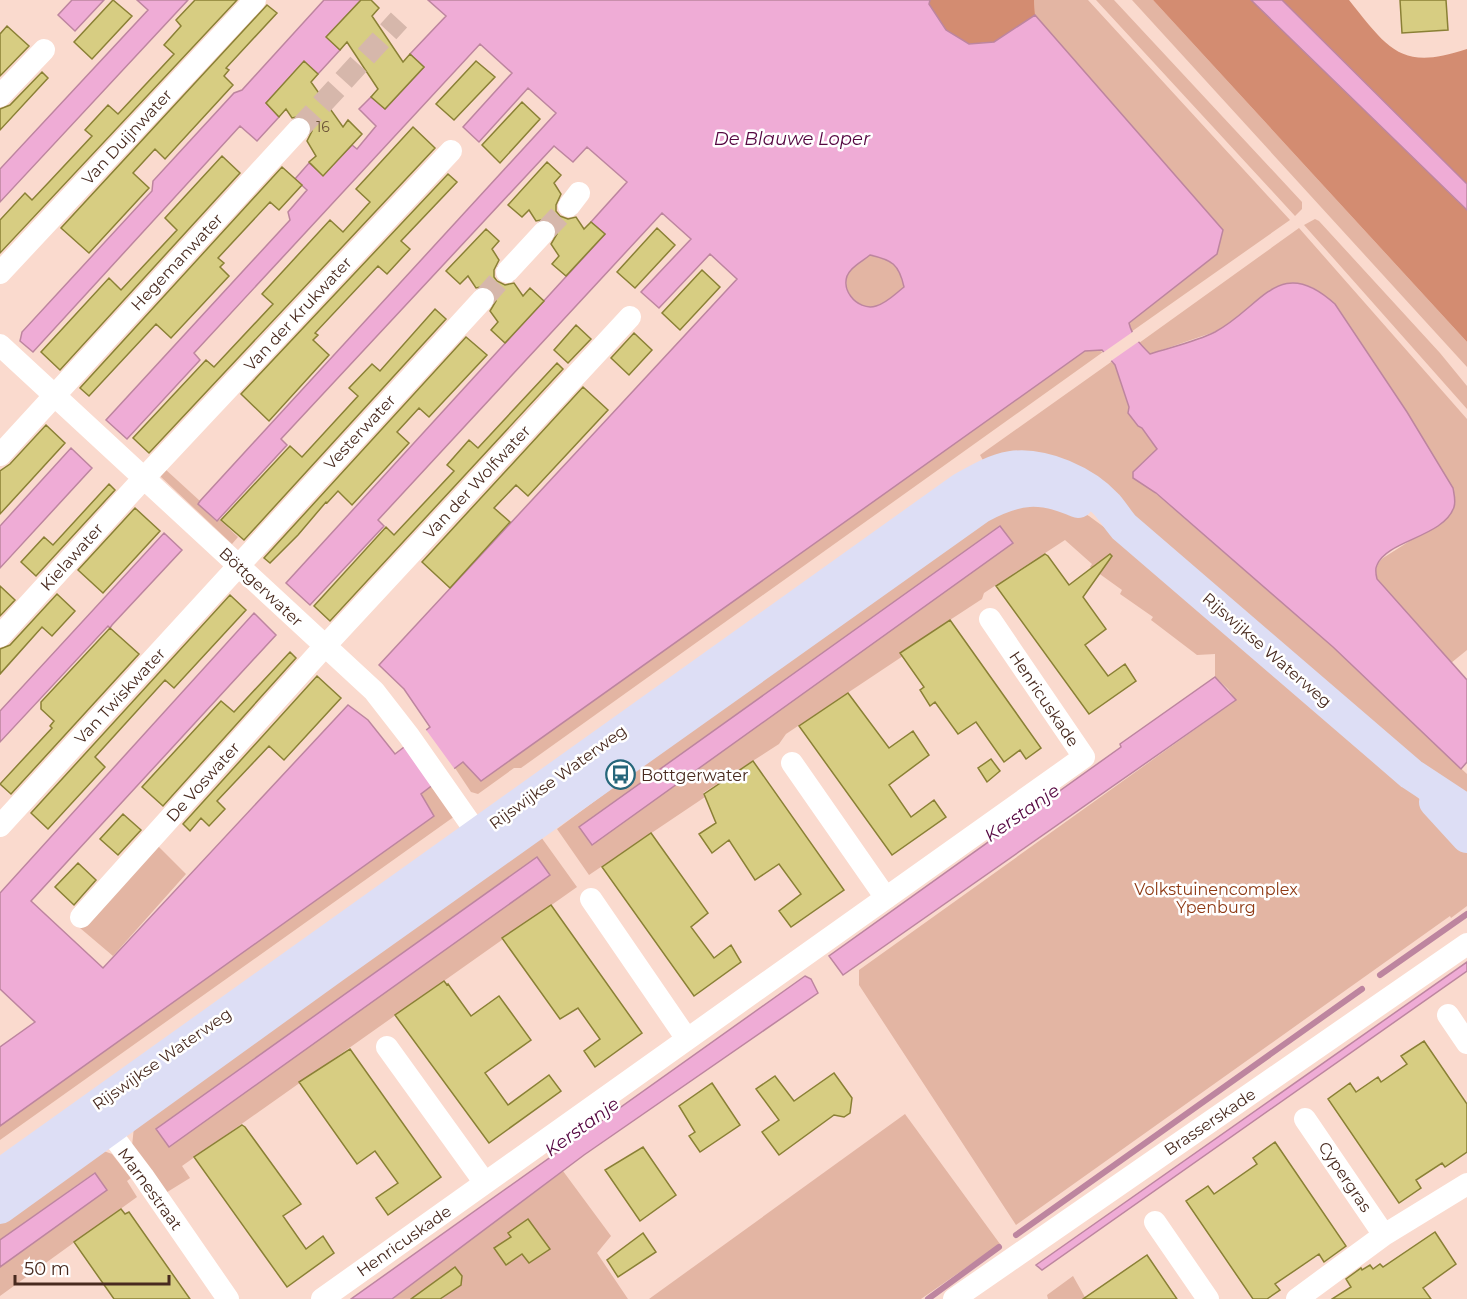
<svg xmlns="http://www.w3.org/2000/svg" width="1467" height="1299" viewBox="0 0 1467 1299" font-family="Montserrat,sans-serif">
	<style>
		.green { fill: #e3b5a3; fill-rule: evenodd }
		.forest { fill: #d38c71 }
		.water { fill: #efacd6; stroke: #bd859f; stroke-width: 1.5; fill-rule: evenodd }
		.pier { fill: #fadace }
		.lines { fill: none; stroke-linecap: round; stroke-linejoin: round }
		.stream { stroke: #bd859f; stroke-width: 6 }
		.building { fill: #d7cd82; stroke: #8a8035; stroke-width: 1.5 }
		.street-tunnel { stroke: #d6b7ab; stroke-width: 22; stroke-dasharray: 22 11; stroke-linecap: butt }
		.street { stroke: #fff; stroke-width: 22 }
		.secondary { stroke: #dddef5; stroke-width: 32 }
		.labels { text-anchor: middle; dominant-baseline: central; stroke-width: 5; stroke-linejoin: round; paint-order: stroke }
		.number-label { font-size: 14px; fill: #6c5338 }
		.street-label { font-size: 16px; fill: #482a1f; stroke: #fff }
		.poi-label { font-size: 16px; fill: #482a1f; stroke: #fff; text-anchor: start }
		.park-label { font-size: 16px; fill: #8e3913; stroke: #fff }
		.water-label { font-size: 18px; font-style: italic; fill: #550641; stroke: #fff }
	</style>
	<rect width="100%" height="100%" fill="#fadace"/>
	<path class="green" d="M1034,0H1088L1290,220L1131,332L1128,323L1217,254L1035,15Z
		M1096,0H1114L1302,202V209L1295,216Z
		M1132,0H1153L1467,342V367Z
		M1315,219L1319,221L1440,353L1467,386V409L1304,225Z
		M1299,228L1467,419V650L1451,663L1377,579C1375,569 1376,565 1383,558L1449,516C1456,506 1455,500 1453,488L1407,412L1335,304L1217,331L1150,354L1139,343Z
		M870,255C892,260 899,264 904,287C895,294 887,303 876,306C857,312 837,286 851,270C856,264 864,260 870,255Z
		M1094,349L1103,352L521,768H514L478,794L471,792L455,768L464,761L481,781L1085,351Z
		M1111,362L1115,365L1129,407L1128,413L1142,427L1157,449L1133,472L1147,486L1333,647L1467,774V795L1427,775L1081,478L984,462L980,455Z
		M165,469L200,501L198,504L216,521L219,519L238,537L232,544L160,476Z
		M998,502L1066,504L1089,516L1112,533L1405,785L1467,845V906L1451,918L1450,916L1016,1225L859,985V970L1236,700L1228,689L1215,677V654L1197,655L1151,620L1153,617L1120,594L1122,590L1090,567L1092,564L1065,540L984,593L982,599L901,652L903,656L786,734L779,744L703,793L705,797L589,875L557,829ZM1000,527L1013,543L591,844L580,827Z
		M432,785L455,816L0,1140V1126L434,816L421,794Z
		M536,830L577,887L182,1166L190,1178L164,1194L132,1146L134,1127ZM537,858L549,875L156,1130V1129Z
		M158,846L186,874L113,956L80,928Z
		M905,1114L1000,1244L921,1299H649Z
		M101,1150L112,1154L131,1178L127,1181L137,1197L0,1296V1267L107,1190L94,1173L0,1240V1213Z
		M563,1171L611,1236L597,1253L628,1299H392Z
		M1073,1276L1086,1299H1048L1047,1295Z"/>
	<path class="forest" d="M930,0H1034L1035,15L994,42L968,44L946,30L929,4Z
		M1153,0H1251L1467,210V342Z
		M1282,0H1349C1389,50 1401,71 1467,49V184Z"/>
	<path class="water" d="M72,0H104L75,31L58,15Z
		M137,0H188L0,202V169L148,10Z
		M324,0H361L327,37L340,50L318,74L304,62L266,103L279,117L257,141L240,126L33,352L20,341L22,332L152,191L153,181L234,93L242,90Z
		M428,0H930L929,4L946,30L969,44L994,42L1035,15L1223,230L1217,254L1129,323C1132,336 1140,344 1150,354C1171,347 1195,342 1215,332C1262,307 1279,253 1335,304L1407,412L1453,488C1454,494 1456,501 1454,507C1444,537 1387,540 1377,565C1375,569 1376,575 1377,579L1467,680V762L1461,769L1333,647L1156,493L1133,478V472L1157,449L1142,428L1138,426L1128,413L1129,407L1115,365L1102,350L1085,351L481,781L463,762L421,794L434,816L0,1126V1047L35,1022L0,989V893L254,613L276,635L31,901L103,968L348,705L368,720L395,754L430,727L404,689L379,665L737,279L710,254L659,308L641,292L691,239L662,213L378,520L384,526L310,605L286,583L605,234L591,222L627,182L587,147L573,162L554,146L281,439L287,445L217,521L198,504L200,501L556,113L528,88L479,142L463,127L512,73L480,44L194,353L200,360L127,439L106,420L290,220L288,212L307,190L295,179L309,163L323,175L352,145L357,149L376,126L359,109L371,97L385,109L424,67L410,54L446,16ZM870,255C892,260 899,264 904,287C895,294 887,303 876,306C857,312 836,286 851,270C856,264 864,260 870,255Z
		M1251,0H1282L1467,184V210Z
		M71,448L92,468L0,568V526Z
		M1000,526L1013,543L592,845L579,827Z
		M164,533L182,550L112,625L110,628L108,626L0,742V711Z
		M1215,677L1236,700L843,975L829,956L1121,747L1120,744Z
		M537,857L550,875L169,1147L156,1129Z
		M1467,962V971L1042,1270L1036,1265Z
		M805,976L811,979L818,993L584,1155L392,1299H351Z
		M95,1173L107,1190L0,1267V1240Z"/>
	<path class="pier" d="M1134,331L1141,340L1108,363L1101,354Z
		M424,727L456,771L434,788L403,744Z"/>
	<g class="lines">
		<path class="stream" d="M1380,975L1467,914
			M1016,1235L1362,989
			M928,1299L999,1247"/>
	</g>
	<path class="building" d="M113,0L132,16L92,59L74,42Z
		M195,0H237L0,253V220L25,193L32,200L49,182L92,136L85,130L108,105L118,114L174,54L164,45L181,26L176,20Z
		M361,0H371L379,8L372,16L403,62L410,54L424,67L385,109L371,97L378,89L347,42L340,50L326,37Z
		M1400,0H1446L1448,30L1402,33Z
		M267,5L277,13L226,68L229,70L224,76L233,85L165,159L155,149L133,173L149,188L89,253L61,228Z
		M7,26L29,46L0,76V34Z
		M304,61L318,74L311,82L343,127L348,120L362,134L323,176L309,162L316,156L307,141L312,131V126L309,120L301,116L292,118L286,109L279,117L266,103Z
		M476,61L495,77L454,120L436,104Z
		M42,72L48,78L0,130V109L10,105Z
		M522,102L540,119L500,163L482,145Z
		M413,127L435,148L149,453L133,438L206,360L214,367L273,304L262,294L330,220L343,232L370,202L356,189Z
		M222,156L240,173L60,370L41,352L109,278L121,290L177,230L165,218Z
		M547,162L561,175L554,183L561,194L556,205V211L560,216L568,219L576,217L584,229L591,222L605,234L566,276L552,264L559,256L551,244L557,234V227L554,223L546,219L536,221L529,210L522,217L508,205Z
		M282,167L302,185L279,210L270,202L218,258L224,263L220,267L229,276L171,338L156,324L89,396L80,388Z
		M448,174L457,182L401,241L410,249L387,274L378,266L315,333L318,335L313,340L329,355L269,421L241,394Z
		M657,228L675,245L635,288L617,272Z
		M486,229L499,241L492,249L499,260L494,270V277L497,281L505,285L514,283L523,296L530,288L544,301L505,343L491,330L498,322L490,311L496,301V294L492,290L485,286L476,288L468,276L460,284L446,271Z
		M702,270L720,287L680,330L662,313Z
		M435,309L446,319L244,540L221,520L290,446L302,457L358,396L349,388L372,364L380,371Z
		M576,325L591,339L568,363L554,350Z
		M634,333L652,350L629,375L611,358Z
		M466,337L487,355L429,417L419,408L397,432L409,443L352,505L338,491L327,503L326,502L298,535L270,563L264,558Z
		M557,363L563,369L330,621L314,606L386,527L394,535L454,471L447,465L469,440L478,448Z
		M583,387L608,410L528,496L516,485L494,508L510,522L450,588L422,562Z
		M46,425L65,443L0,514V471L10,464Z
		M109,484L115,490L36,576L21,562L44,537L53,545Z
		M135,508L160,531L103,593L78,570Z
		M1045,554L1048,556L1069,585L1110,554L1112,556L1083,597L1106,629L1085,645L1108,676L1125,664L1136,681L1089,714L996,586Z
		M0,586L15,600L0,616Z
		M57,594L75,611L52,636L42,627L0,674V649L10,645Z
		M230,595L246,610L174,688L165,680L95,757L105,767L48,829L31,813Z
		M950,620L1041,748L1026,759L1020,750L1004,762L976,722L958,734L935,702L930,706L920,690L924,687L900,653Z
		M110,628L139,654L11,794L0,784L52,728L50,726L54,721L41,709V702Z
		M290,652L296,658L163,806L142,787L221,701L234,712Z
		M317,676L341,698L284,760L269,746L217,801L225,809L209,826L201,818L190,831L183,824Z
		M848,693L889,748L913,731L929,755L889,785L911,817L934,800L946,817L892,855L799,726Z
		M991,759L1000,771L987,782L978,768Z
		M753,761L844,890L791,927L779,911L801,894L779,864L755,880L729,840L712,853L699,834L716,823L704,794Z
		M123,814L141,830L118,855L100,839Z
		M651,833L708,913L691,927L714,958L731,945L741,962L694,996L602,867Z
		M78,863L96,880L74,905L55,887Z
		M551,905L642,1033L595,1067L584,1051L600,1039L578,1008L560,1019L502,938Z
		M444,981L447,985L448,984L471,1016L499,996L531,1040L485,1073L508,1105L549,1075L561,1091L489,1143L395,1015Z
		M1424,1041L1467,1104V1152L1445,1167L1442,1163L1416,1180L1421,1188L1399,1203L1328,1099L1350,1083L1356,1092L1378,1077L1381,1082L1407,1064L1401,1056Z
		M350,1049L441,1177L388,1215L376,1198L398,1183L375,1151L357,1164L299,1082Z
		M834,1073L852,1098L850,1113L844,1117L834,1115L779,1155L762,1132L779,1120L756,1089L775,1076L794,1101Z
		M712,1083L740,1125L700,1152L689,1136L695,1132L679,1106Z
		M242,1125L245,1127L301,1204L283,1216L306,1249L323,1236L334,1253L287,1287L194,1157Z
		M1275,1142L1346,1246L1324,1262L1319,1254L1275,1284L1280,1290L1267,1299H1253L1186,1201L1208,1186L1214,1194L1257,1164L1253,1158Z
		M643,1147L676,1195L640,1221L605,1170Z
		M121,1209L125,1214L129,1212L190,1299H114L74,1242Z
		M528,1219L550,1249L529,1263L522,1254L506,1265L494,1248L511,1237L508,1233Z
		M1435,1232L1456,1264L1423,1288L1431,1299H1332L1351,1287L1346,1279L1361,1268L1362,1270L1370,1265L1373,1269L1380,1264L1383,1267Z
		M643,1233L656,1252L618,1277L607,1260Z
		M1147,1255L1177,1299H1083Z
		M455,1267L462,1276L461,1285L440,1299H411Z"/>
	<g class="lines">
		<path class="street-tunnel" d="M299,129L399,20
			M544,232L569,206
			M483,299L507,272"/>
		<path class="street" d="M0,96L44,50
			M569,206L579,193
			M507,272L544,232
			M0,273L255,0
			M0,345L374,691L409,736L486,846
			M0,455L299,129
			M0,636L144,478L451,151
			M792,763L886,898
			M0,826L483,299
			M591,899L687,1039
			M81,917L325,646L630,317
			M1448,1015L1467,1043
			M387,1047L485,1183
			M100,1119L143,1176L228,1299
			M1305,1119L1384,1235
			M1155,1222L1208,1299
			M322,1299L1084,757L990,619
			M954,1299L1467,944
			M1297,1299L1384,1235L1467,1184"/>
		<path class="secondary" d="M1435,802L1467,837
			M0,1175L961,489C977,480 993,470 1011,467C1043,462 1086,482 1107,505C1113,512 1118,520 1124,527L1411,774L1467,811
			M0,1208L334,967L981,507C1017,488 1040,485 1078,502"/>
	</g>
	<defs>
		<symbol id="bus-ring" viewBox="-11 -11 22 22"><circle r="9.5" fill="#fff" stroke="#26677b" stroke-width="1.5"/><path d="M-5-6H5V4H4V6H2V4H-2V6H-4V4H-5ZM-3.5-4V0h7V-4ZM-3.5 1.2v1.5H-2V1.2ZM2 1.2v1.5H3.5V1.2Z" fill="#26677b"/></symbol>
	</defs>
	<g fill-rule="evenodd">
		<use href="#bus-ring" x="604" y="758" width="33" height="33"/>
	</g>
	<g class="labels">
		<g class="number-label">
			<text x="323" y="127">16</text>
		</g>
		<g class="street-label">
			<text transform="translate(127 137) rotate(-47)">Van Duijnwater</text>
			<text transform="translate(177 262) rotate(-47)">Hegemanwater</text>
			<text transform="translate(298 314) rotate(-47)">Van der Krukwater</text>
			<text transform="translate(360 432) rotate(-47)">Vesterwater</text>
			<text transform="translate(477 482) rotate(-47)">Van der Wolfwater</text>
			<text transform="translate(72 557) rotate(-48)">Kielawater</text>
			<text transform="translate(261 587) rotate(43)">Böttgerwater</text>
			<text transform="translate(1267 650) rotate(41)">Rijswijkse Waterweg</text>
			<text transform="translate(120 696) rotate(-47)">Van Twiskwater</text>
			<text transform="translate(1044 699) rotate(56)">Henricuskade</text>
			<text transform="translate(558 777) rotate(-36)">Rijswijkse Waterweg</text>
			<text transform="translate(203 782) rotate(-48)">De Voswater</text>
			<text transform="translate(162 1059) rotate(-35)">Rijswijkse Waterweg</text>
			<text transform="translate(1210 1122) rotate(-34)">Brasserskade</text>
			<text transform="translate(1345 1177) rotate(56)">Cypergras</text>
			<text transform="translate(150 1189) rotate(54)">Marnestraat</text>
			<text transform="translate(404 1241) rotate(-35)">Henricuskade</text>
		</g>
		<g class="poi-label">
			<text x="641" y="775">Bottgerwater</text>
		</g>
		<g class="park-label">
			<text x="1216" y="889">Volkstuinencomplex<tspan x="1216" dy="18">Ypenburg</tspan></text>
		</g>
		<g class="water-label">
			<text x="792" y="139">De Blauwe Loper</text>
			<text transform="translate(1022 813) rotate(-35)">Kerstanje</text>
			<text transform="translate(582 1127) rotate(-36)">Kerstanje</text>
		</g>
	</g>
	<path d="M15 1275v9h154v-9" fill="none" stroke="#482a1f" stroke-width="3"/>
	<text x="24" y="1275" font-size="18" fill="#482a1f" stroke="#ffffff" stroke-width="4.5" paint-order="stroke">50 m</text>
</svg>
